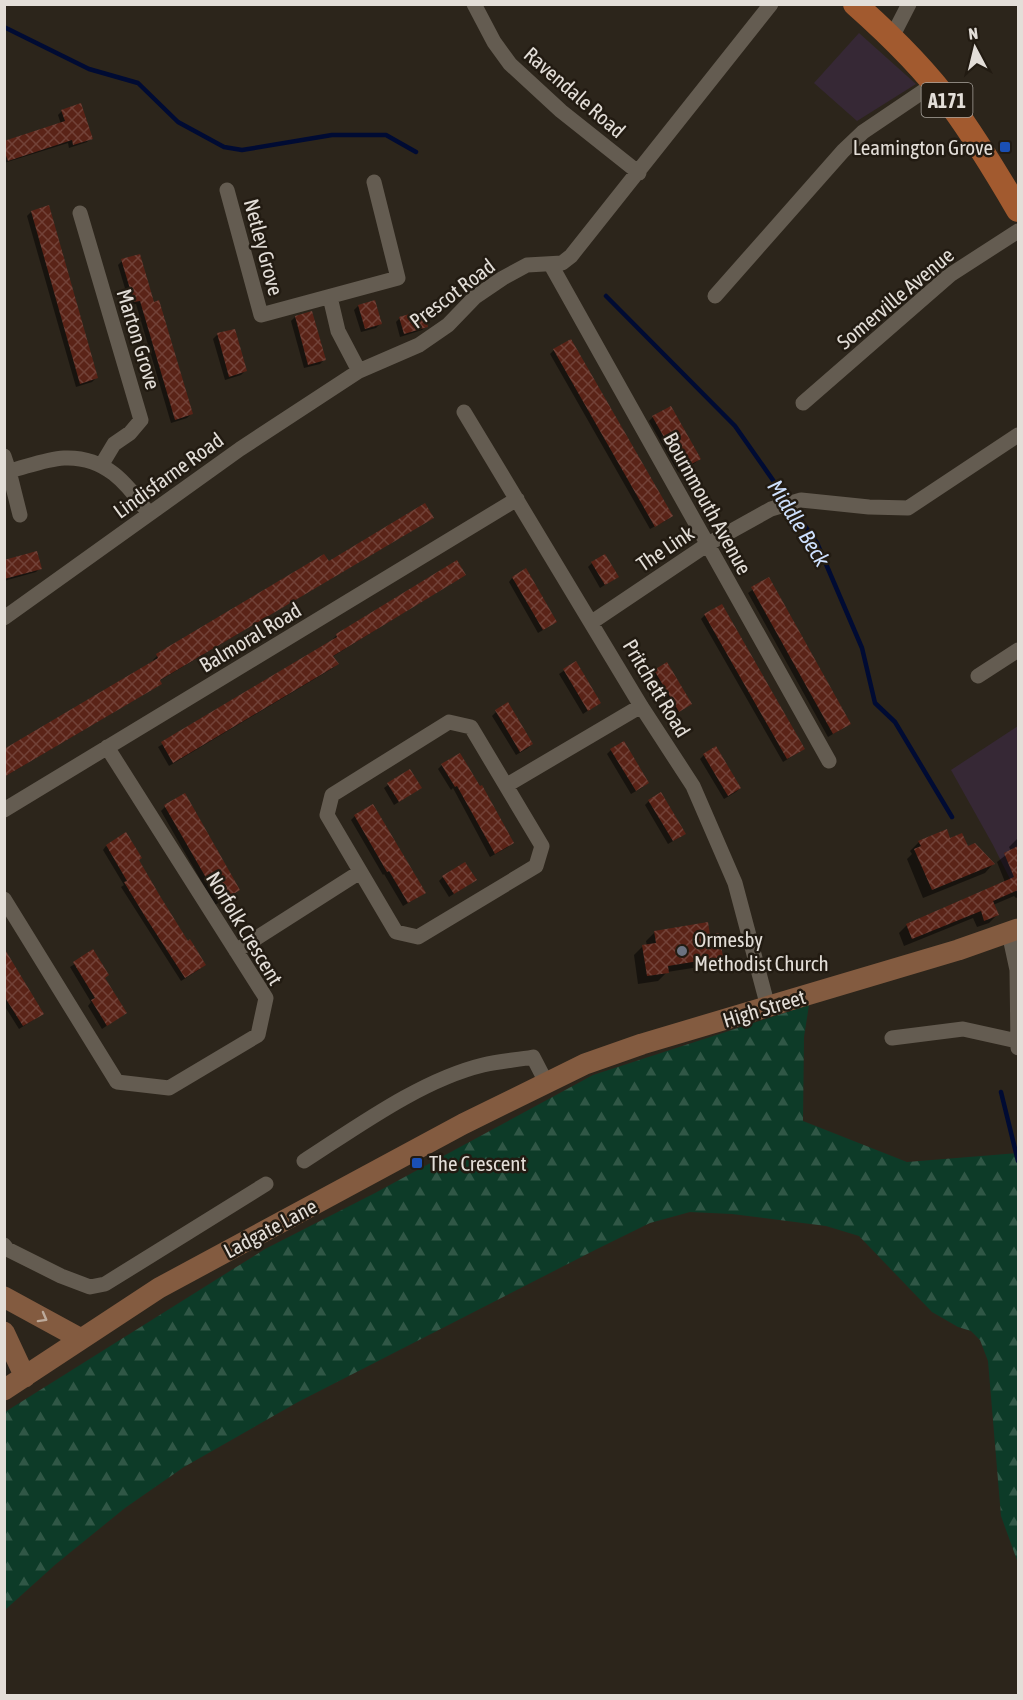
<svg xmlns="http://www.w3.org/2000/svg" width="1023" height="1700" viewBox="0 0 1023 1700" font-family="'Asap Condensed',sans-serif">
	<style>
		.commercial { fill: #362835 }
		.forest { fill: url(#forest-firs) }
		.shadow { fill: #0007 }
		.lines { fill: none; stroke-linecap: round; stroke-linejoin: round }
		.stream { stroke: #000b33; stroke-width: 4.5 }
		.building { fill: url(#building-cross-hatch) }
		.street { stroke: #645c51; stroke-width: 15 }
		.secondary { stroke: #835b40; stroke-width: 21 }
		.primary { stroke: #a25a2f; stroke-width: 24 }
		.oneway { stroke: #bdaa9b }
		.transit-dot { fill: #1a4fb4; stroke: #221b12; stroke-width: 2 }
		.worship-dot { fill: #6b7280; stroke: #221b12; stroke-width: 2 }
		.labels { text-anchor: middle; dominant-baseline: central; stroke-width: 5; stroke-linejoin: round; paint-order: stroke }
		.shield { fill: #221b12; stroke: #a9a49d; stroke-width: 1.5 }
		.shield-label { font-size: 20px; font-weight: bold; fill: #e3ded8 }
		.street-label { font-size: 21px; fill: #e3ded8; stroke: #221b12 }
		.poi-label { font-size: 21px; fill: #e3ded8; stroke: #221b12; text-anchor: start }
		.water-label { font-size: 22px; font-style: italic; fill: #cee1ff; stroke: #221b12 }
	</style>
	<defs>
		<pattern id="forest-firs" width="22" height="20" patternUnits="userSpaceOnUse" patternTransform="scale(1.5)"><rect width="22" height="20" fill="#0d3b28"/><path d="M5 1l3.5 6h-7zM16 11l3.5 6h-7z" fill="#305746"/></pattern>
		<pattern id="building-cross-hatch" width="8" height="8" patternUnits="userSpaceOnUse" patternTransform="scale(1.5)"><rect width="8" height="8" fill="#5a2317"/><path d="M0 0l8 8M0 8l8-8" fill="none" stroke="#724238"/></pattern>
	</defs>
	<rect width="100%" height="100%" fill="#2c251b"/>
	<path class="commercial" d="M859,33L916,84L857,121L814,83Z
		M1018,726V895L993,845L951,770Z"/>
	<path class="forest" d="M809,1005L804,1037L803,1121L907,1162L1018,1153V1563L1001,1516L988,1361L980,1340L971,1331L958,1327L932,1312L859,1236L826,1226L732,1214L690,1212L650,1223L597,1249L298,1402L184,1467L125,1508L56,1564L5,1610V1412L265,1249L375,1193L593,1075Z"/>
	<path class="shadow" d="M62,111L91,138L87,142L69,148L68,143L4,163V142L61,124L58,115Z
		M31,212L96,378L92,382L76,387L27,216Z
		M122,261L191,414L187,418L171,423L136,304L130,305L118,265Z
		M358,306L380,324L376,328L361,332L354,310Z
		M295,317L324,360L320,364L304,368L291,321Z
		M400,318L427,326L422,330L400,337L396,322Z
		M234,330L245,371L241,375L225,380L213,339L217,335Z
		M554,350L671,516L667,520L650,529L550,354Z
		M653,417L699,459L695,463L678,472L649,421Z
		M432,518L159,681L156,687L4,777V751L154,662L153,660L157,656L328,563Z
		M4,561L40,568L36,572L4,581Z
		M592,563L617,577L600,588L588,567Z
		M464,575L332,657L337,664L333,668L169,766L158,747L334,641L333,639L337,635Z
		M512,578L555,621L551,625L538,633L509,582Z
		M768,579L849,724L828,737L748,593Z
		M705,615L803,748L799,752L783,762L701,619Z
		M575,663L599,703L583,714L559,674Z
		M667,665L690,704L674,715L651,676Z
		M496,712L532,744L528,748L516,755L492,716Z
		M611,750L647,783L643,787L631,794L607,754Z
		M704,755L740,788L736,792L724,799L700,759Z
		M442,765L512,843L508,847L490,857L453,788L451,790L438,769Z
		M388,785L416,791L394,805L384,788Z
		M649,801L684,833L680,837L668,844L645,805Z
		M165,807L235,893L215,905L161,811Z
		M355,816L424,892L420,896L403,906L384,874L383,875L351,820Z
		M1018,838V897L1016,898L1014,896L993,905L997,915L989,923L977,927L973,918L904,946L899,933L907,925L1005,882L997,862L1011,851L1009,847Z
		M919,842L967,848L993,864L985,873L923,898L907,859L912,854L910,851Z
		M106,846L137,860L187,943L204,965L200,969L181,981L121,887L124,885L103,850Z
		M443,877L475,880L449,897L439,881Z
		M655,932L709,936L721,956L712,965L667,972L658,981L638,984L634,955L642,947L647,946L646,941Z
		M4,951L38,1017L19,1029L4,1005Z
		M93,952L104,978L125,1013L102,1029L88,1006L91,1002L70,967Z"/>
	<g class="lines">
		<path class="stream" d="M4,27L89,69L138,83L178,122L224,147L242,150L332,135H386L416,152
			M606,296L735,426L817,543L862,648L875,703L895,722L952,817
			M1001,1092L1018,1161"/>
	</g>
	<path class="building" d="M81,103L93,139L73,145L72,140L8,161L4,150V141L65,121L61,110Z
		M49,205L98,378L80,384L31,211Z
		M140,254L154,302L159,300L193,414L175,420L140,301L134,302L121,259Z
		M375,300L382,324L365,329L358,305Z
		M424,310L428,327L404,334L399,317Z
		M312,311L326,360L308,365L295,316Z
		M235,329L247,371L229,377L217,333Z
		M571,339L673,516L655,527L553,349Z
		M671,406L701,459L682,469L652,416Z
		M425,503L434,518L204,654L160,680L162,684L4,777V749L158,658L156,654L324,554L329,561Z
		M37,551L42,569L4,579V560Z
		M605,554L619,577L605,585L591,562Z
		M457,560L466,575L333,656L339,664L173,763L161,742L337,637L336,634Z
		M526,568L557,622L543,630L512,577Z
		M769,577L851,724L833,734L751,587Z
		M722,604L805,749L787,759L704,614Z
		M576,661L601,703L588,711L563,669Z
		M667,662L692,704L679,712L654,670Z
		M508,702L533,744L520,752L495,710Z
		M624,741L649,783L636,791L610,749Z
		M716,746L741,788L728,796L703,754Z
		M460,753L480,786L482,785L514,843L495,854L457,786L455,787L441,764Z
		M410,769L422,788L399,802L387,783Z
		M661,792L686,834L673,841L648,800Z
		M185,793L240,890L220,902L164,805Z
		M373,804L426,893L408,903L389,871L387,872L354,815Z
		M947,829L950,838L962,833L968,846L975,843L995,864L932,890L914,849L921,846L918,841Z
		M126,832L142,858L139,860L160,896L188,941L190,939L206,965L185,978L146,918L124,882L127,881L106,845Z
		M1018,846V890L993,901L999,915L984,921L981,911L912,939L906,924L1014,877L1004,853Z
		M465,862L477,880L454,894L442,876Z
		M708,922L710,935L719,933L723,957L668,966L669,973L647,976L642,945L656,943L654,931Z
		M4,948L44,1014L23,1026L4,996Z
		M93,949L109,975L105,978L127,1013L107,1026L91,1000L95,998L73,962Z"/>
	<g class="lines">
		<path class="street" d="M474,4L494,42L510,64L561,111L639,173
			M892,37L909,4
			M227,190L261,315L398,278L374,182
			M80,213L141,420L130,433L114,444L102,464
			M551,265L829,761
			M715,296L843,151L863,132L934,84
			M330,297L338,331L359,371
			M803,403L950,275L1018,231
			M464,412L641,706L693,786L735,883L768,1007
			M4,456L9,471C26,467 46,459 64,458C105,456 127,483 149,514
			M9,471L20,515
			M4,618L240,449L359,371L419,345L448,325L475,297L503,278L527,265L562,263L571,256L771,4
			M592,622L708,544L771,509L801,500L869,507L908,508L1018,435
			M978,676L1018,650
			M449,722L471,727L542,846L536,866L418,937L396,932L327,815L332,795Z
			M507,785L641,706
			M4,810L517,499
			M4,899L117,1082L169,1088L258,1035L266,998L107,747
			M1009,933L1017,970L1018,1048
			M236,951L360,872
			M892,1038L963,1029L1017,1041
			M304,1161C357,1127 421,1080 483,1065C499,1061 517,1060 533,1057L547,1084
			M4,1245L7,1249L61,1276L90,1287L105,1284L266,1184"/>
		<path class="secondary" d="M4,1297L81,1339
			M4,1332L25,1377
			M4,1390L159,1288L463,1124L585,1064L642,1044L958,950L1018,929"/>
		<path class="primary" d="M855,4C890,35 923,67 951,105C976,139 997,174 1018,210"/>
	</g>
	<defs><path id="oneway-chevron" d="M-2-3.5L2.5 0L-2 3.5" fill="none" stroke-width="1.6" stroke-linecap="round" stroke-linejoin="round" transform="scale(1.5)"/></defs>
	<use class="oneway" href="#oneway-chevron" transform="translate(43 1318) rotate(29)"/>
	<g class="transit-dot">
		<rect x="999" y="141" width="12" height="12" rx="3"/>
		<rect x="411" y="1157" width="12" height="12" rx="3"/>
	</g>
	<circle class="worship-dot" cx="682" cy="951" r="6"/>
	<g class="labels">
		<rect class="shield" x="921.5" y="83" width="51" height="34" rx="4.5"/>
		<g class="shield-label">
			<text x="947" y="100">A171</text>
		</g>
		<g class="street-label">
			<text transform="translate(575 92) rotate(41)">Ravendale Road</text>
			<text transform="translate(264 247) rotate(75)">Netley Grove</text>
			<text transform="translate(452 293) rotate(-37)">Prescot Road</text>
			<text transform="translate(895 298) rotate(-40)">Somerville Avenue</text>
			<text transform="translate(139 339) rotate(73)">Marton Grove</text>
			<text transform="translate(168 475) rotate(-36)">Lindisfarne Road</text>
			<text transform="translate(708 503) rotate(61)">Bournmouth Avenue</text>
			<text transform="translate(665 548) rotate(-34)">The Link</text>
			<text transform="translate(250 637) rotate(-31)">Balmoral Road</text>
			<text transform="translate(657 688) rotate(59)">Pritchett Road</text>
			<text transform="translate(245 928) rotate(59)">Norfolk Crescent</text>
			<text transform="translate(764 1008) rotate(-17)">High Street</text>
			<text transform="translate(270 1228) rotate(-28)">Ladgate Lane</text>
		</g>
		<g class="poi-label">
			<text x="993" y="147" text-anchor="end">Leamington Grove</text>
			<text x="694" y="939">Ormesby<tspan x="694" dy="24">Methodist Church</tspan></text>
			<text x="429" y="1163">The Crescent</text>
		</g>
		<g class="water-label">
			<text transform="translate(799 523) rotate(58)">Middle Beck</text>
		</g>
	</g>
	<rect width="1023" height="1700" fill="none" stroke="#e3ded8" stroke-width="12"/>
	<g transform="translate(975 48) rotate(353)" stroke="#221b12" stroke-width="4.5" paint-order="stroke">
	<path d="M0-4.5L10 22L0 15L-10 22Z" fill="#e3ded8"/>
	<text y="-9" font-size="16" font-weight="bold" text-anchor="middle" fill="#e3ded8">N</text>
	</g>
</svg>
